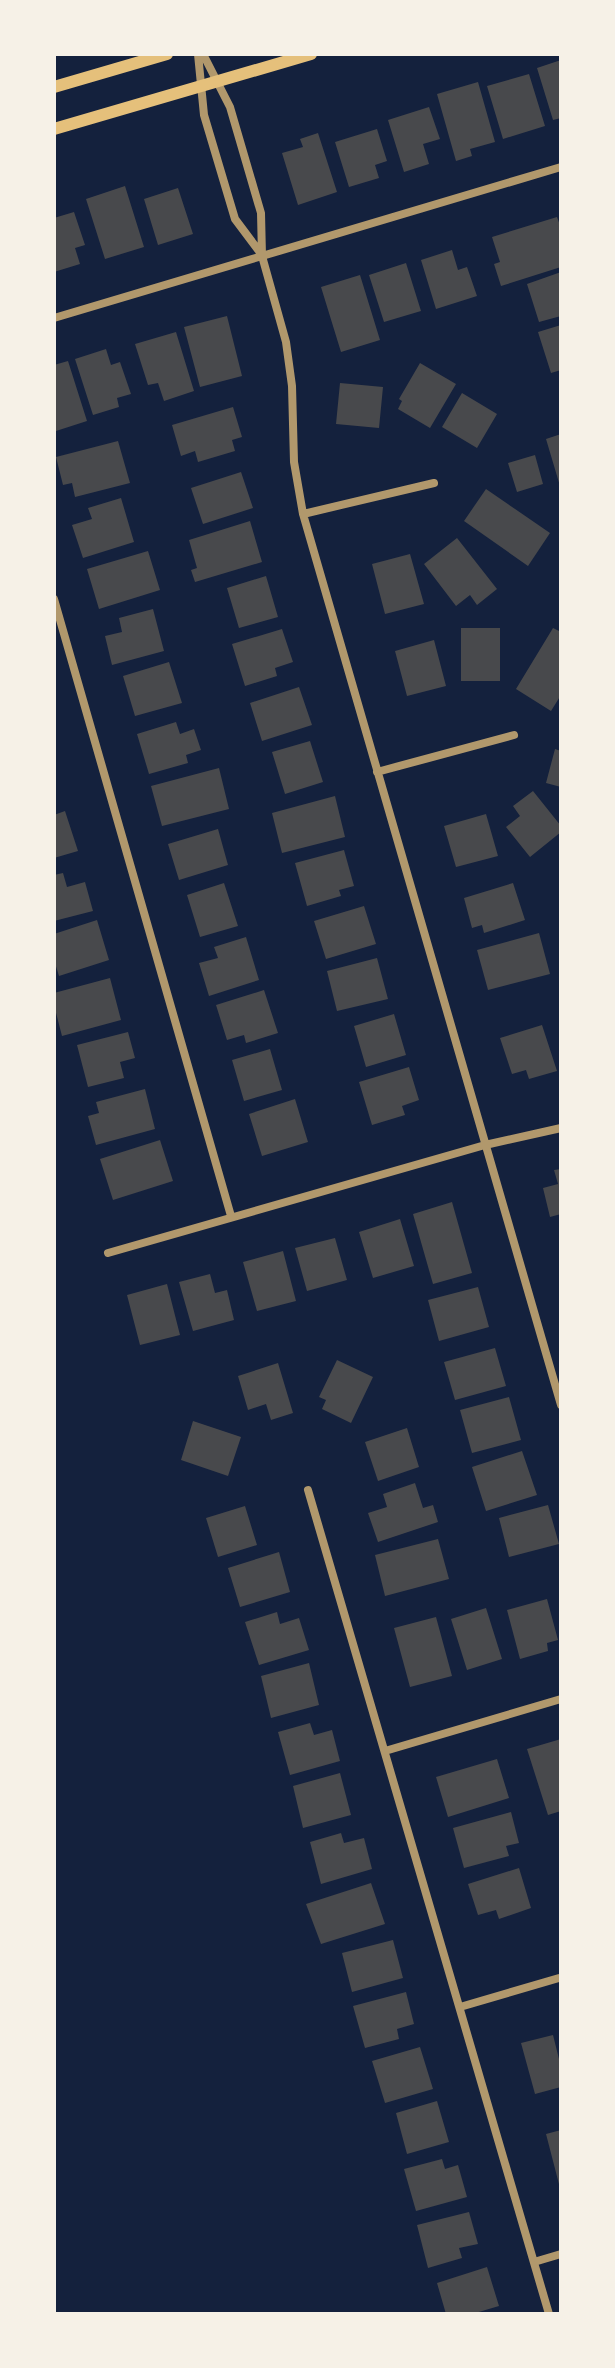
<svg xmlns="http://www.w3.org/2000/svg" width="615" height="2368" viewBox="0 0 615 2368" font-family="Figtree,sans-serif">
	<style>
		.building { fill: #48494c }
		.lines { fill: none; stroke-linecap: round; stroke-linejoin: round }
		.minor { stroke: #b1986c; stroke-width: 8 }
		.secondary { stroke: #e5c07b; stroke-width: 12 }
	</style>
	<rect width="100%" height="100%" fill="#14213d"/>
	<path class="building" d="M561,60V118L553,120L537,68Z
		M529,74L545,126L503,139L487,86Z
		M478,82L495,142L470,149L472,156L456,161L437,94Z
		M429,107L440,139L423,144L429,164L404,172L388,120Z
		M377,129L387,161L375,165L379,178L349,187L335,142Z
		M318,133L337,192L298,205L282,153L303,147L300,139Z
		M125,186L144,247L105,259L86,199Z
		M178,188L193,234L158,245L144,199Z
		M74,212L85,245L75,248L80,264L54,272V218Z
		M557,217L561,228V267L501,286L494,264L500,262L492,237Z
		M452,250L458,270L467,267L477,296L436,309L421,260Z
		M406,263L421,311L384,322L369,275Z
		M561,272V316L539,322L527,284Z
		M360,275L380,340L341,352L321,287Z
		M227,316L242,376L200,387L184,327Z
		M561,325V370L551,373L538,332Z
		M176,332L194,391L164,401L158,383L148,385L135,344Z
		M106,349L111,365L120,362L131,394L117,398L119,407L93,415L75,359Z
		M68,361L87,421L56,431L54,422V365Z
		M420,363L456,384L430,428L398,409L402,401L399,399Z
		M340,383L383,387L379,428L336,424Z
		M462,393L497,414L477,448L442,427Z
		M233,407L242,437L232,440L235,451L198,462L195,451L181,456L172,425Z
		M561,434V486H560L546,439Z
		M118,441L130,483L75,497L72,483L63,485L56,457Z
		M535,455L543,484L517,492L508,463Z
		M241,472L253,508L203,524L191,488Z
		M486,489L550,533L528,566L464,521Z
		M121,498L134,542L83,558L72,525L92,519L88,508Z
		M250,521L262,562L195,582L191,570L197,568L189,540Z
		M457,538L497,589L477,605L470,595L456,606L424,564Z
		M148,551L160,590L99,609L87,569Z
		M410,554L424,604L385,614L372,564Z
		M266,576L278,617L239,628L227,588Z
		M153,609L164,651L112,665L105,636L122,632L119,618Z
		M461,628H500V681H461Z
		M553,628L561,632V695L551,711L516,689Z
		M282,629L293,662L275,668L277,676L245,686L232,644Z
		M434,640L446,686L407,696L395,651Z
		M169,662L182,703L135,716L123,676Z
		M299,687L312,725L262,741L250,703Z
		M176,722L180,734L194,729L201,750L186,755L188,763L149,774L137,734Z
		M310,741L323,782L285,794L272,752Z
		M555,749L561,751V787L546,783Z
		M219,768L229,809L162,826L151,786Z
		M533,791L561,826V832L530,857L506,827L520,816L513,806Z
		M335,796L345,837L282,853L272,813Z
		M65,811L78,851L54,858V815Z
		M486,814L498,856L456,867L444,826Z
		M218,829L228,865L179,880L168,844Z
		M344,850L354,886L339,890L341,896L307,906L295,863Z
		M63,873L67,887L85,882L93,911L54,921V875Z
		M224,883L238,926L200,937L187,895Z
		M513,883L525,920L484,933L482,925L472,928L464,898Z
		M364,906L376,944L326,959L314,921Z
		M97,920L109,960L59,976L54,960V934Z
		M539,933L550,974L488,990L477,950Z
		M246,937L259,980L209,996L199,963L218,958L214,947Z
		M377,958L388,999L337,1011L327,971Z
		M110,978L121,1020L62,1036L54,1005V993Z
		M264,990L278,1033L246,1043L244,1035L227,1040L216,1005Z
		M394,1014L406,1055L366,1067L354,1026Z
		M542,1025L557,1071L529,1079L526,1070L512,1074L500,1038Z
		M128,1032L135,1058L120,1062L124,1078L88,1087L77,1045Z
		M270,1049L282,1090L244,1101L232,1060Z
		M409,1067L419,1100L402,1106L405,1115L372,1125L359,1082Z
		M145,1089L155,1129L96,1145L88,1116L99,1113L96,1102Z
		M295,1099L308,1142L262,1156L249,1114Z
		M160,1140L173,1181L113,1200L100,1159Z
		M561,1169V1214L550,1217L543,1188L558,1184L554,1170Z
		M452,1202L472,1273L433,1284L413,1214Z
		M400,1219L414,1266L373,1278L359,1232Z
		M335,1238L347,1280L307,1291L295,1248Z
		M283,1251L296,1301L257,1311L243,1262Z
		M210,1274L215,1293L227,1290L234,1320L193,1331L179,1282Z
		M167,1284L180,1335L140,1345L127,1295Z
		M478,1287L489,1327L439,1341L428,1300Z
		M495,1348L506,1386L455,1400L444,1362Z
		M337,1360L373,1377L351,1423L322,1409L326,1400L319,1397Z
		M278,1363L293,1413L271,1420L266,1404L248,1410L238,1376Z
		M509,1397L521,1440L472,1453L460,1410Z
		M193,1421L241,1437L228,1476L181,1460Z
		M407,1428L419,1467L378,1481L365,1442Z
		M522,1451L537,1495L486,1511L472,1467Z
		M415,1483L423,1508L433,1505L438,1522L378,1542L368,1513L387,1507L383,1494Z
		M548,1505L559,1544L509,1557L499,1518Z
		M245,1506L257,1545L218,1557L206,1518Z
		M438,1539L449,1579L385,1596L375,1555Z
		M279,1552L290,1592L240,1607L228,1568Z
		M547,1599L558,1640L547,1643L548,1651L520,1659L507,1610Z
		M486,1608L502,1659L467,1670L451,1619Z
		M277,1612L280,1624L299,1618L309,1650L259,1665L245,1622Z
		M436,1617L452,1676L410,1687L394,1628Z
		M309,1663L319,1705L271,1718L261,1676Z
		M310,1723L314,1735L332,1730L340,1761L290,1775L278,1732Z
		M561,1739V1811L548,1815L527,1749Z
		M497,1759L509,1798L448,1817L436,1777Z
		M340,1773L351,1815L303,1828L293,1786Z
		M511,1812L519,1843L506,1846L509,1856L464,1868L453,1828Z
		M341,1833L344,1843L364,1838L372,1869L321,1884L310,1842Z
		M519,1868L531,1908L499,1919L496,1910L478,1915L468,1884Z
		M371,1883L385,1924L321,1944L306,1904Z
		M393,1940L403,1978L352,1992L342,1953Z
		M406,1992L414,2024L397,2029L399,2039L365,2048L353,2006Z
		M553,2035L561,2067V2087L535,2094L521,2043Z
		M420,2047L433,2089L385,2103L372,2061Z
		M437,2101L449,2142L407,2154L396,2113Z
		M561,2130V2188H560L546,2134Z
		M442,2159L445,2169L458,2165L467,2197L416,2211L404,2169Z
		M469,2212L478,2244L459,2248L462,2258L428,2268L417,2225Z
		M487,2267L499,2306L472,2314H446L437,2283Z"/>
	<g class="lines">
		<path class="minor" d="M198,54L204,115L235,219L262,255
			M203,54L230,107L261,213L262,256L286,342L292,386L294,462L303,514L561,1405
			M54,318L561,167
			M303,514L434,483
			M54,599L231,1216
			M377,772L514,735
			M108,1253L485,1145L561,1128
			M308,1490L549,2314
			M385,1751L561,1699
			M460,2007L559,1978
			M534,2262L561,2254"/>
		<path class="secondary" d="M54,87L167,54
			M54,129L311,54"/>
	</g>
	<rect width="615" height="2368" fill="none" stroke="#f6f1e7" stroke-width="112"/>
</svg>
